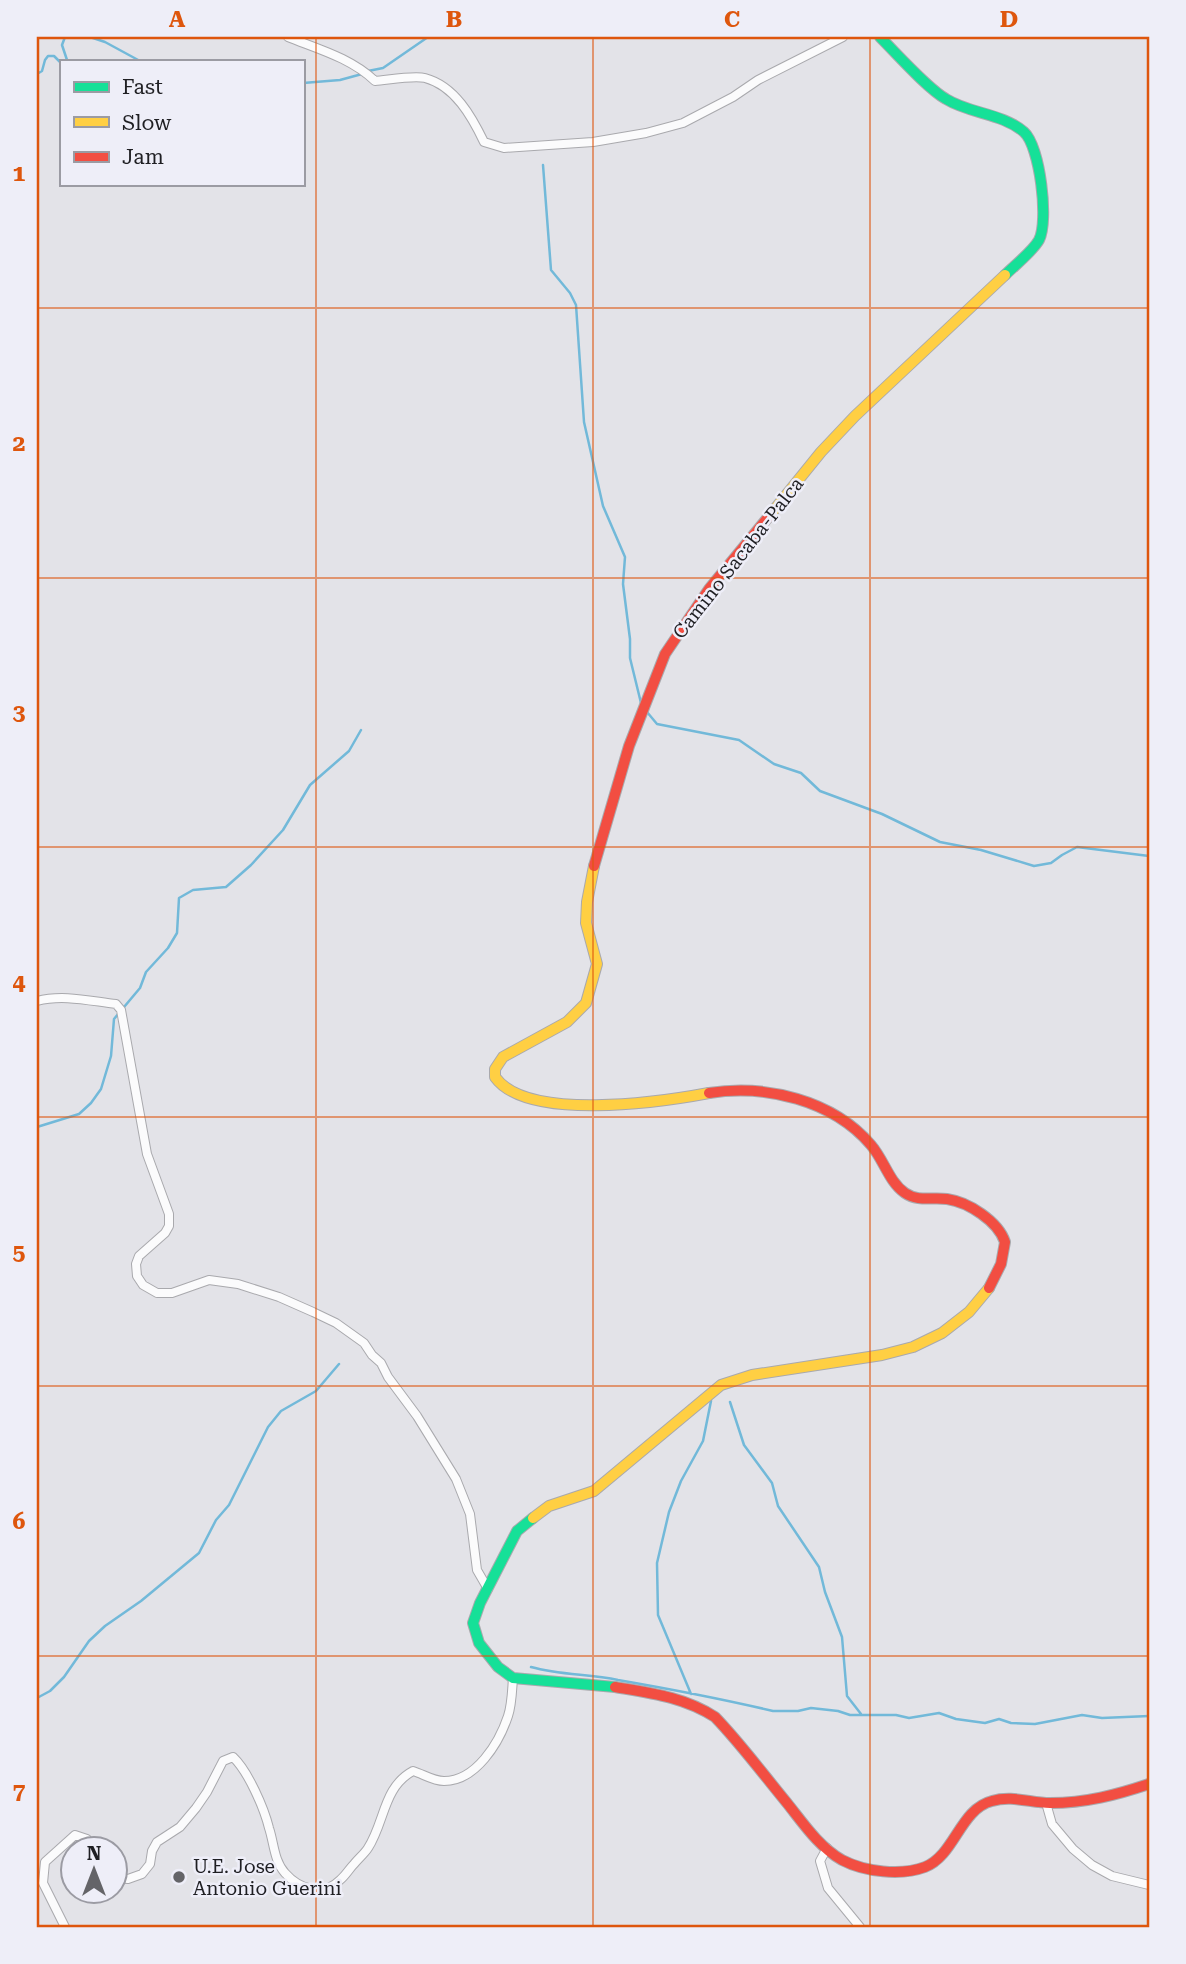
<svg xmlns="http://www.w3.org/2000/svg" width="1186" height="1964" viewBox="0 0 1186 1964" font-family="'Roboto Serif',serif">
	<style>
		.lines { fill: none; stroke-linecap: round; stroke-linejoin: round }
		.stream { stroke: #72b9d9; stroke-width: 2.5 }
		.street-casing { stroke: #a9a9ad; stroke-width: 10 }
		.fast-casing { stroke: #a9a9ad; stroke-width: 12 }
		.slow-casing { stroke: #a9a9ad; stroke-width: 12 }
		.jam-casing { stroke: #a9a9ad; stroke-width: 12 }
		.street { stroke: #fbfbfc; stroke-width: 8 }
		.fast { stroke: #16e098; stroke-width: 10 }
		.slow { stroke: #ffcf43; stroke-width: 10 }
		.jam { stroke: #f24e42; stroke-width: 10 }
		.grid { fill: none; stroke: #de560d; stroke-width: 2; stroke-opacity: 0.55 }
		.poi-dot { fill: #646468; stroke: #eeeef8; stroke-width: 2.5 }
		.labels { text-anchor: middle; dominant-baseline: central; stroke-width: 5; stroke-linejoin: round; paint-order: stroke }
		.street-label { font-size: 19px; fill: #1f1f23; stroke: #eeeef8 }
		.poi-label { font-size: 19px; fill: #1f1f23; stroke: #eeeef8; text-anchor: start }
		.neatline { fill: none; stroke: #de560d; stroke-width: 2.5 }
		.grid-label { font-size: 23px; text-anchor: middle; font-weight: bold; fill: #de560d }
	</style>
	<rect width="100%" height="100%" fill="#e3e3e8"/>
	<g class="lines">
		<path class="stream" d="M90,37L105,42L140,61
			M65,61L67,60L62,45L65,37
			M368,71L383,68L428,37
			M37,74L42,71L45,60L48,56H54L61,63
			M303,83L340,80L362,74
			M543,165L551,270L570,293L576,305L584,422L603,506L625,557L623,584L630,639V658L641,703
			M647,712L657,724L739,740L774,764L801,773L820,791L882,814L940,842L981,850L1034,866L1051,863L1062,855L1077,847L1149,856
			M37,1127L79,1114L91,1103L101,1089L111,1056L114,1019L140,988L146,972L168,948L177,933L179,898L193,890L226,887L251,865L283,830L310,785L349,751L361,730
			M730,1402L744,1445L772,1483L778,1506L819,1567L825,1592L842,1637L847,1696L861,1714
			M531,1667C560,1675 588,1674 618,1680C670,1689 722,1699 773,1711H798L811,1708L838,1711L850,1715H896L909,1718L939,1713L956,1719L985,1723L999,1719L1011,1723L1035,1724L1082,1715L1102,1718L1149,1716
			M691,1694L658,1615L657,1563L669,1512L681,1481L703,1441L711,1401
			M37,1698L50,1691L64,1677L89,1641L105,1626L141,1601L199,1553L216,1520L229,1505L268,1427L281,1411L316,1391L339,1364"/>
		<defs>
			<path id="street" d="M288,37C318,49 351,58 375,81C388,80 414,75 425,78C455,86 472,117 484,142L504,148L593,142L646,133L683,123L733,97L758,80L843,37
				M37,1001C63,994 90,1001 116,1004L121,1010L147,1154L169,1214V1226L165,1233L139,1256L136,1264L137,1276L143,1285L157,1293H172L209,1280L238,1284L279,1297L313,1312L336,1323L364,1343L372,1355L381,1363L388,1377L417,1416L456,1479L470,1514L477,1570L488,1589
				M1046,1803L1052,1824L1073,1849L1092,1865L1112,1876L1149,1885
				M827,1848L820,1861L828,1888L860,1927
				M116,1878L128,1879L142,1874L150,1864L152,1851L157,1842L180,1827L196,1808L207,1792L223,1761L233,1757C248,1771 264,1808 269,1828C274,1843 274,1861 285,1873C299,1889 323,1897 340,1880C346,1875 349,1869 354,1864C359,1858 365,1853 368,1848C385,1822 383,1787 413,1771C423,1774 433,1781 444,1781C476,1781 499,1743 508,1716C512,1704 512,1690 513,1678
				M65,1927L43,1883L45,1862L75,1835L87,1839L91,1848"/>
			<path id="fast" d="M880,37C897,54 927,88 946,99C970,114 1002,113 1024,132C1040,146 1049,221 1039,240C1033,251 1014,266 1005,275
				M533,1518L517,1531L480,1603L473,1623L479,1643L498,1667L513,1678L615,1687"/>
			<path id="slow" d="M770,515L821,452L855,416L1005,275
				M594,866L587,902L586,923L597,964L586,1003L567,1022L503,1057L495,1069V1077C527,1122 661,1102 709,1093
				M533,1518L549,1506L594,1491L721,1385L752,1375L882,1355L913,1347L942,1333L969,1312L989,1288"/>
			<path id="jam" d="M594,866L629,746L665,654L709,589L770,515
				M709,1093C765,1084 833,1100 871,1145C884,1160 889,1182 905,1193C918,1202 932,1197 947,1199C968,1202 998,1221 1005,1242L1001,1264L989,1288
				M615,1687C651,1693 684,1697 715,1717C741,1744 763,1774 787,1803C803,1823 819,1847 842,1860C865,1872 901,1876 925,1867C955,1855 960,1809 992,1801C1012,1795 1031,1803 1050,1803C1086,1803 1116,1795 1149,1784"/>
		</defs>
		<use href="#street" class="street-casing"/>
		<use href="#fast" class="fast-casing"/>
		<use href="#slow" class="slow-casing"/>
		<use href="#jam" class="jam-casing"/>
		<use href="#street" class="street"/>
		<use href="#fast" class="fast"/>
		<use href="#slow" class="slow"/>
		<use href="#jam" class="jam"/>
	</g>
	<path class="grid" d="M316,37V1927M593,37V1927M870,37V1927M37,308H1149M37,578H1149M37,847H1149M37,1117H1149M37,1386H1149M37,1656H1149"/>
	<circle class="poi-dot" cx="179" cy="1877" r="7"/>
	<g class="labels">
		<g class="street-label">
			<text transform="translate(738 558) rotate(-52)">Camino Sacaba-Palca</text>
		</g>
		<g class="poi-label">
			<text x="193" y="1866">U.E. Jose<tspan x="193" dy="22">Antonio Guerini</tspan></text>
		</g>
	</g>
	<rect width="1186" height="1964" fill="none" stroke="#eeeef8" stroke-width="77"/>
	<rect x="60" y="60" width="245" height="126" fill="#eeeef8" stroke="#9b9ba3" stroke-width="2"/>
	<rect x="74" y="82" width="35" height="10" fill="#16e098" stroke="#9b9ba3" stroke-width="2"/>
	<text x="122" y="94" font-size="21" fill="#1f1f23">Fast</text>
	<rect x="74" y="117" width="35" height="10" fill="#ffcf43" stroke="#9b9ba3" stroke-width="2"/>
	<text x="122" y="130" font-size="21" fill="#1f1f23">Slow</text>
	<rect x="74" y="152" width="35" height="10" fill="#f24e42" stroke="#9b9ba3" stroke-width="2"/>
	<text x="122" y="164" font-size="21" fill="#1f1f23">Jam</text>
	<g transform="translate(94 1870)"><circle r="33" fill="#eeeef8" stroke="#9b9ba3" stroke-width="2"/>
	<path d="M0-5L12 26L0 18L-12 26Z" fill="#646468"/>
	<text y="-10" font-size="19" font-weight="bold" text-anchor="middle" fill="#1f1f23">N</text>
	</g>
	<rect x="38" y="38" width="1110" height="1888" class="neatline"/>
	<g class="grid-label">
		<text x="177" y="27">A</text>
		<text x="454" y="27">B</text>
		<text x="732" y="27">C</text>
		<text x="1009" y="27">D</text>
		<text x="19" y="181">1</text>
		<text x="19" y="451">2</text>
		<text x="19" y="720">3</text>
		<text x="19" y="990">4</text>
		<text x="19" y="1260">5</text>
		<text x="19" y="1529">6</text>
		<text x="19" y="1799">7</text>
	</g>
</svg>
